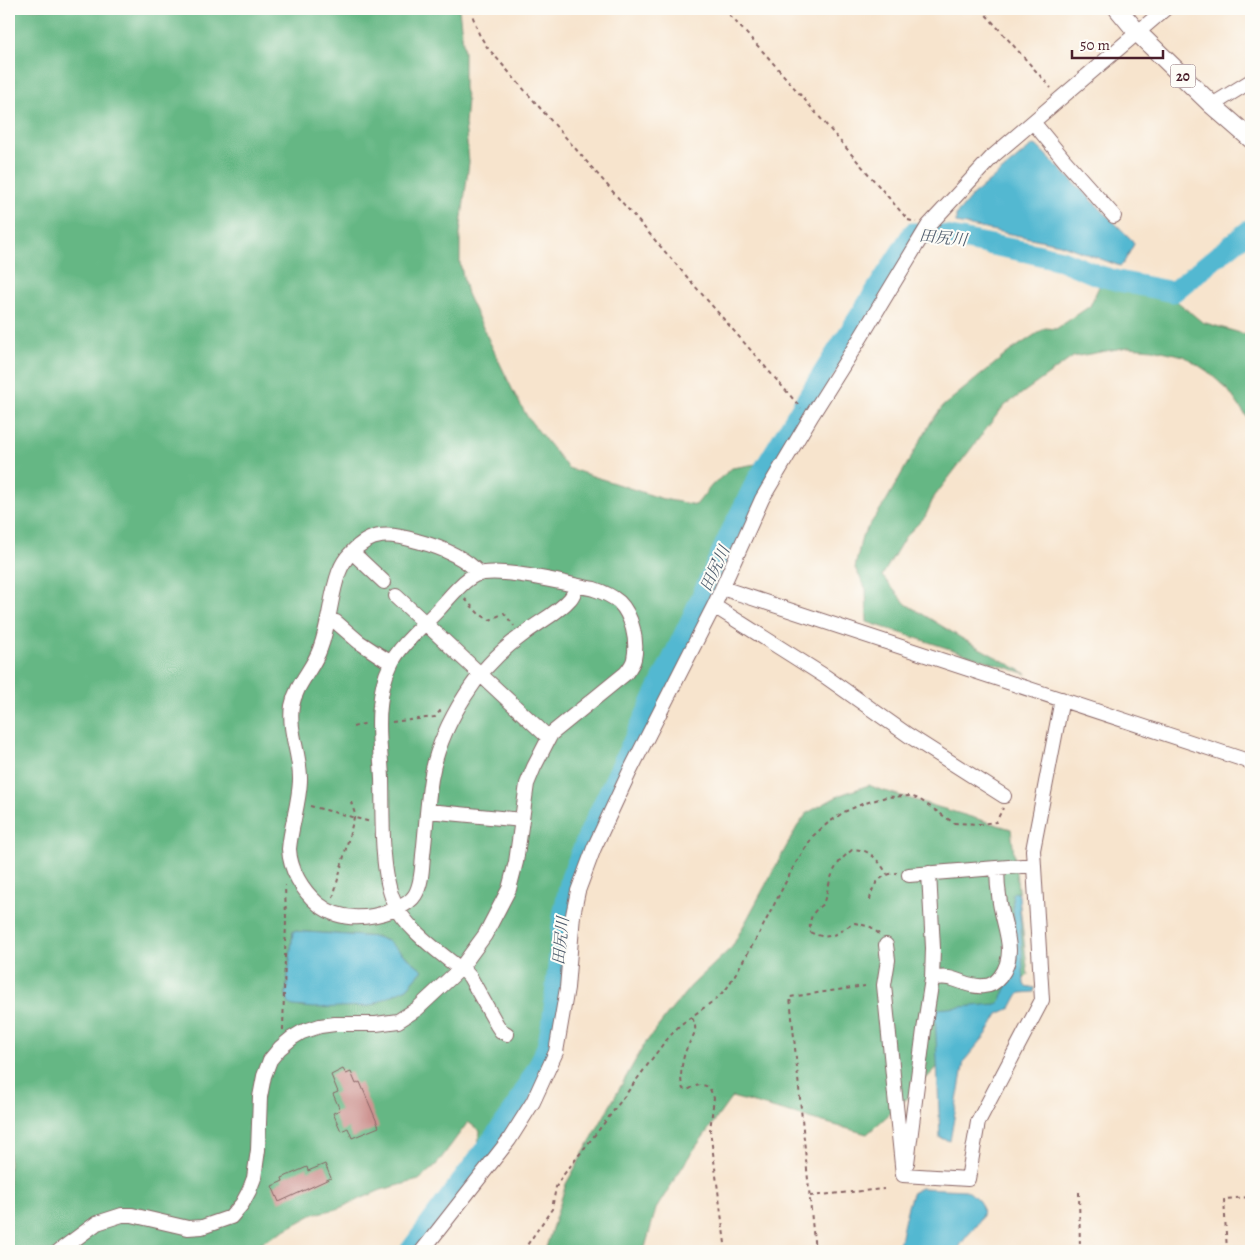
<svg xmlns="http://www.w3.org/2000/svg" width="1260" height="1260" viewBox="0 0 1260 1260" font-family="Alegreya,'Noto Serif JP',serif">
	<style>
		.forest { fill: #65b784; stroke: #586b58; fill-rule: evenodd }
		.water { fill: #53b8d1; stroke: #4e6c7e }
		.lines { fill: none; stroke-linecap: round; stroke-linejoin: round }
		.river { stroke: #53b8d1; stroke-width: 21 }
		.building { fill: #cd9492 }
		.minor-casing { stroke: #876464; stroke-width: 16 }
		.major-casing { stroke: #876464; stroke-width: 20 }
		.path { stroke: #876464; stroke-width: 2; stroke-dasharray: 4 4; stroke-linecap: butt }
		.minor { stroke: #fff; stroke-width: 14 }
		.major { stroke: #fff; stroke-width: 18 }
		.labels { text-anchor: middle; dominant-baseline: central; stroke-width: 4; stroke-linejoin: round; paint-order: stroke }
		.shield { fill: #fdfcf7; stroke: #806168; stroke-width: 1 }
		.shield-label { font-size: 14px; font-weight: bold; fill: #4a1f2b }
		.water-label { font-size: 16px; font-style: italic; fill: #4e5c6d; stroke: #fdfcf7 }
	</style>
	<rect width="100%" height="100%" fill="#fdfcf7"/>
	<filter id="ink" filterUnits="userSpaceOnUse"><feTurbulence type="fractalNoise" baseFrequency=".02" numOctaves="2"/><feDisplacementMap in="SourceGraphic" scale="10" xChannelSelector="R" yChannelSelector="G"/><feConvolveMatrix kernelMatrix="1 2 1 2 8 2 1 2 1" color-interpolation-filters="sRGB"/></filter>
	<filter id="wash" filterUnits="userSpaceOnUse"><feTurbulence type="fractalNoise" baseFrequency=".0096" numOctaves="4" result="noise"/><feDisplacementMap in="SourceGraphic" scale="20" xChannelSelector="R" yChannelSelector="G"/><feGaussianBlur stdDeviation="1.12" result="paint"/><feColorMatrix in="noise" values="0 0 0 0 0 0 0 0 0 0 0 0 0 0 0 0 0 1.4 0 .05"/><feComposite in="paint" operator="in"/></filter>
	<g filter="url(#wash)">
		<rect width="100%" height="100%" fill="#f7e4cd"/>
		<path class="forest" d="M9,9H459L464,52V89L467,99L465,124L469,162L460,233V263L467,294L514,393L528,418L568,468L663,499L696,505L712,485L732,468L774,461L725,553L599,819L572,886L564,927L557,1020L550,1045L534,1085L515,1119L454,1202L442,1197L477,1150L480,1131L468,1122L437,1164L419,1180L381,1190L337,1209L314,1214L246,1251H42L9,1249ZM293,931L377,937L387,941L423,970L407,988L370,1006L300,1007L287,1000L286,994Z
			M1101,282L1173,298L1202,322L1251,336V427L1249,420L1228,390L1207,371L1184,356L1153,349L1128,347L1073,357L1003,407L934,497L925,517L905,537L882,576L906,604L963,639L1027,674L867,622L866,589L855,568L862,536L886,501L931,422L943,406L1009,352L1045,328L1056,329L1090,306Z
			M869,785L878,789L1011,829L1028,975L904,1101L867,1134L732,1097L690,1155L656,1209L644,1251H545L566,1184L644,1045L667,1015L691,986L732,947L797,827L807,813L840,795Z"/>
		<path class="water" d="M1033,145L1037,146L1132,240L1134,244L1123,264L1120,266L1060,244L956,223V215L972,196Z
			M1014,892L1018,893L1019,895L1024,984L1025,986L1035,988L1034,992L1021,993L1018,995L1011,1008L998,1014L986,1035L964,1061L950,1141L940,1138L935,1010V1009L997,1004L1001,1000L1016,965L1017,959L1012,894Z
			M293,931L377,937L387,941L423,970L407,988L370,1006L313,1008L293,1006L289,1004L286,994Z
			M921,1188L966,1190C971,1193 974,1196 978,1200C994,1219 963,1233 958,1251H897C903,1232 905,1211 913,1192Z"/>
		<g class="lines">
			<path class="river" d="M410,1251L513,1112L539,1065L547,1047L553,1017L563,916L571,878L589,834L692,618L730,534L755,484L813,389L913,233L936,234L1027,252L1061,260L1097,275L1118,281L1173,292L1251,229"/>
		</g>
		<g id="blocks">
			<path class="building" d="M343,1069L346,1074L351,1072L356,1084L360,1082L379,1127L352,1138L348,1128L341,1131L333,1113L340,1110L333,1094L338,1092L331,1075Z
				M325,1164L331,1178L279,1202L272,1186L283,1181L282,1178L307,1167L308,1171Z"/>
		</g>
	</g>
	<g filter="url(#ink)">
		<use href="#blocks" fill-opacity="0" stroke="#876464" stroke-width="1"/>
		<g class="lines">
			<defs>
				<path id="minor" d="M1212,105L1251,81
					M1033,122L1065,161L1114,216
					M352,552L384,582
					M480,574C464,556 440,547 417,541C391,533 371,531 351,553C346,558 342,564 339,572C330,596 330,623 320,649C313,669 296,684 292,706C288,731 301,756 300,781C299,804 291,826 289,849C290,870 302,890 318,904C340,922 369,919 394,910C401,907 411,902 415,895C422,884 422,867 423,855C426,830 427,804 431,779C436,749 449,721 465,696C481,670 501,650 525,633C539,622 558,613 570,599C573,596 575,590 577,586
					M722,588L1251,762
					M396,596L549,738
					M714,606L826,677L908,735L1004,796
					M329,620L336,622L359,642L391,663
					M428,811L522,820
					M909,875L1034,865
					M886,945L888,960L884,985L903,1175L968,1179L978,1122L1042,1000L1033,850L1062,699
					M461,967L470,977L497,1025L501,1031L507,1034
					M932,979C956,973 963,988 984,986C991,986 996,982 1000,977C1018,954 1004,928 1000,903C998,891 997,880 997,868
					M907,1163L924,1030L932,979L933,948L929,873
					M59,1251L97,1223L122,1215H132L188,1228L202,1227L231,1217L242,1204L249,1191L254,1178L258,1150L260,1097L264,1076L270,1060L280,1048L292,1038L302,1032L320,1026L335,1024H376L398,1021L417,1009L460,969L485,935L509,889L516,862L527,784L534,767L551,734L626,673C629,669 633,664 634,659C638,641 632,615 619,602C612,596 603,592 594,589C566,584 500,566 475,575C463,580 448,599 439,609C425,624 398,647 390,666C384,678 381,693 380,706C377,730 381,754 382,778C383,812 380,871 394,902C405,928 438,951 460,969
					M422,1251L509,1140L533,1102L556,1052L567,988L573,915L578,891L594,848L629,773L714,606L762,499L812,415L861,337L928,226L993,156L1165,9"/>
				<path id="major" d="M1118,9L1137,32L1212,105L1251,139"/>
			</defs>
			<use href="#minor" class="minor-casing"/>
			<use href="#major" class="major-casing"/>
			<path class="path" d="M470,9L479,34L487,47L801,408
				M724,9L767,56L908,220L916,222
				M981,9L1051,88
				M465,599L479,614L490,620L504,613L514,626
				M9,624C14,634 14,641 9,652
				M392,722L435,717L441,710
				M353,727L367,723
				M310,806L371,822
				M333,898L355,814L351,802
				M870,900C872,884 881,874 897,873
				M879,934L871,927L855,923C837,931 832,943 810,932C809,918 812,912 823,904C832,879 829,868 852,850C869,847 879,861 887,874
				M692,1018C700,1032 691,1037 686,1050C682,1060 679,1079 683,1089L687,1090C696,1086 699,1083 709,1087L714,1098L710,1130L726,1251
				M283,1030L286,919L285,885
				M1079,1192L1080,1251
				M810,1196L884,1189
				M523,1251L552,1209L556,1187L561,1178L612,1113L663,1044L680,1025L716,999L727,988L759,934L794,866L813,836L828,823L844,812L862,804L886,797L910,796L919,799L954,823L981,824L996,822L1003,808
				M815,1251L790,997L865,986
				M1227,1251L1224,1199L1251,1197"/>
			<use href="#minor" class="minor"/>
			<use href="#major" class="major"/>
		</g>
	</g>
	<g class="labels">
		<rect class="shield" x="1170.5" y="64.5" width="25" height="23" rx="4"/>
		<g class="shield-label">
			<text x="1183" y="76">20</text>
		</g>
		<g class="water-label">
			<text transform="translate(943 238) rotate(6)">田尻川</text>
			<text transform="translate(715 569) rotate(-65)">田尻川</text>
			<text transform="translate(561 941) rotate(-84)">田尻川</text>
		</g>
	</g>
	<rect width="1260" height="1260" fill="none" stroke="#fdfcf7" stroke-width="30"/>
	<path d="M1072 50v8h91v-8" fill="none" stroke="#4a1f2b" stroke-width="2.5"/>
	<text x="1080" y="50" font-size="15" fill="#4a1f2b" stroke="#fdfcf7" stroke-width="4" paint-order="stroke">50 m</text>
</svg>
